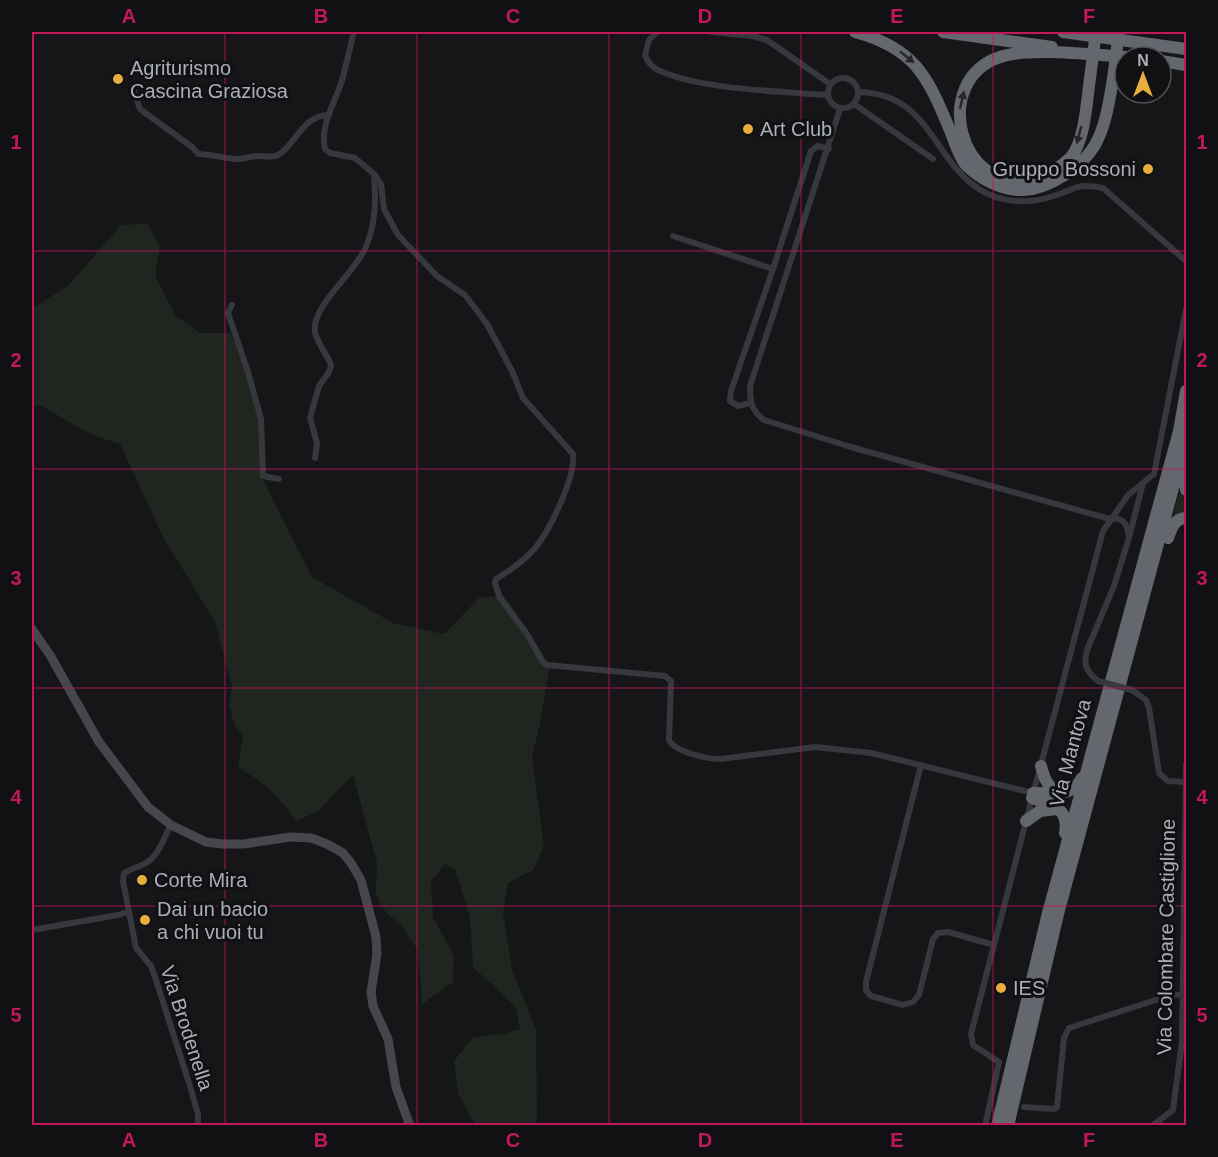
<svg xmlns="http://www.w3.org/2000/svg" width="1218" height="1157" viewBox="0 0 1218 1157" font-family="Arial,sans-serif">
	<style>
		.green { fill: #1f261f }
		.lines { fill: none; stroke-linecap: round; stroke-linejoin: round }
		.street { stroke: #37383d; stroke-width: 6 }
		.secondary { stroke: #46474d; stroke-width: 9 }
		.highway { stroke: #64676e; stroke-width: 12 }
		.street-bridge { stroke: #37383d; stroke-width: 6 }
		.highway-bridge { stroke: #64676e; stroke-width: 12 }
		.oneway { fill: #26262a }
		.grid { fill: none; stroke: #c2185b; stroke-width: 1.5; stroke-opacity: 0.55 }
		.poi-dot { fill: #e9ad3d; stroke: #111113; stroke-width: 2 }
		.labels { text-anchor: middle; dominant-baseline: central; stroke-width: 6; stroke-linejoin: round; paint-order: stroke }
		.poi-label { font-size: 20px; fill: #a9aeb7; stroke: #111113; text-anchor: start }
		.street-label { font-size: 20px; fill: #a9aeb7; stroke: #111113 }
		.neatline { fill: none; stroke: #c2185b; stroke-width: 2 }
		.grid-label { font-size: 20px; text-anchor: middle; font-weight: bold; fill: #c2185b }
	</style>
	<rect width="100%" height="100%" fill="#161618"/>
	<path class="green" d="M141,224H148L160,247L155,276L176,316L200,333H230L241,354L260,415L263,480L312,577L393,623L444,634L479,598L504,595L550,665L540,723L532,757L544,846L533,870L508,883L503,913L512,969L536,1029L537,1125H475L458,1093L454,1061L472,1038L507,1033L520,1029L516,1007L473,967L470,917L455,870L445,864L431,881L433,917L454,956L453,982L422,1004L418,950L401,926L380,906L376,892L377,863L353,775L317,812L296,821C278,795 264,783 238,767L243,736L235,727L229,704L232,687L215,622L163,537L120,444L90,434L42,406H32V306L33,308L69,285L121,225Z
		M1179,493L1186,499V513L1173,516Z"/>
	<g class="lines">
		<path class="street" d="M354,32C350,47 347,62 343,77C337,100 319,124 325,149L330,153L355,158L374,174L381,184L384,209L398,235L437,276L465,295L487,324L512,371L523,398L573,454C576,476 550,530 536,547C525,560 511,570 496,579L495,583L500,598L527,634L542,661L547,665L665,676L671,681L669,740C675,752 707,759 720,759L815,747L871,753L1033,793
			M657,32L649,40L645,55C648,63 652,68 660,71C704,90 779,91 827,95
			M712,32L752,36L767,40L830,84
			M828 93a15 15 0 1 1 30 0a15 15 0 1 1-30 0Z
			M133,89L140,109L192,147L198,154C211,154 223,158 236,159C243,159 252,156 259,156C265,156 272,158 278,155C296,145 302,115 329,115
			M858,92C930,93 932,159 979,189C1000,203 1028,204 1050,197C1075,190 1075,182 1103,188L1186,261
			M854,104L933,159
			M840,109L750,386C750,402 751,410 764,420L851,447L1110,519C1124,516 1128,526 1129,538
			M673,236L773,269
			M232,305L228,313L248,372L261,419L263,476L279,479
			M750,403L738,406L730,401L731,391L773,269L811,151L818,146L829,149
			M315,458L317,443L310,418L319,386L329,372L331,365C327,354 317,343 315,332C311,306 356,272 366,247C376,222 376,200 374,174
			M1098,681C1086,671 1083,665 1087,650L1114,586L1129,538L1143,483
			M1132,690L1146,700L1149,708L1159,773L1168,781L1186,782
			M921,765L866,982V990L871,996L903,1005L913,1002L919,995L933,939L938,933L948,932L994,945
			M171,825C162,840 159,858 142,865C136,868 130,869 124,873L123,881L136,948L151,966L155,977L189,1083L198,1114V1126
			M32,930L118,915L129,911
			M1024,1107L1054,1109L1057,1107L1064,1038L1069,1028L1171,995L1183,994
			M985,1126L999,1062L973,1045L971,1034L1032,798L1103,531L1128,495L1154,474L1186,309
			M1152,1126L1173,1110L1182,1042L1186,764"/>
		<path class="secondary" d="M32,629L50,655L99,742L148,807L171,825L206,842L222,844H244L290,837L311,838L327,844L343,853L351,863L361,880L376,937L377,954L371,992L373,1006L388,1039L396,1087L410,1126"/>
		<path class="highway" d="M855,32C914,48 927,75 949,128C954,139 958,156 966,165C980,179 1003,191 1023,190C1049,189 1082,167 1095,145C1106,125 1109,102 1113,79
			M943,32L1052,47
			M1063,32L1186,49
			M1161,61L1186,65
			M1090,78C1087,99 1085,141 1071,157C1061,168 1046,175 1032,179C959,196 930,80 1000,57C1030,47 1093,55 1127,57
			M1186,471L1185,481L1186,490
			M1168,538C1172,527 1174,519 1186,518
			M1041,766C1044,777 1046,785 1057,792
			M1033,793C1054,792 1070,799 1082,778
			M1032,798C1051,804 1070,808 1065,833
			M1026,821L1040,811L1057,809
			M997,1126L1048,913L1179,431L1186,391
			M1008,1126L1058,914L1186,440"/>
		<path class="street-bridge" d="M1098,681L1132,690"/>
		<path class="highway-bridge" d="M1090,78L1096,32
			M1113,79L1119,32"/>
	</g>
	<defs><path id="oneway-solid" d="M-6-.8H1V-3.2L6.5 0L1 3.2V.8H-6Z" transform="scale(1.5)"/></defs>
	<g class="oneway">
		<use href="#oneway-solid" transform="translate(907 57) rotate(39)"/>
		<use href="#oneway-solid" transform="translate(962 100) rotate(-77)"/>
		<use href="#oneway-solid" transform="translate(1079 135) rotate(105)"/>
	</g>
	<path class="grid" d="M225,32V1126M417,32V1126M609,32V1126M801,32V1126M993,32V1126M32,251H1186M32,469H1186M32,688H1186M32,906H1186"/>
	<g class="poi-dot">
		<circle cx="118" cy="79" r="6"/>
		<circle cx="748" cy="129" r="6"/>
		<circle cx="1148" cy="169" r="6"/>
		<circle cx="142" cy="880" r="6"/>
		<circle cx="145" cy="920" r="6"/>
		<circle cx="1001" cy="988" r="6"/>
	</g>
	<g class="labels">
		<g class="poi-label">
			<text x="130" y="68">Agriturismo<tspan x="130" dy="23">Cascina Graziosa</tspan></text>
			<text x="760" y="129">Art Club</text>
			<text x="1136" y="169" text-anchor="end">Gruppo Bossoni</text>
			<text x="154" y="880">Corte Mira</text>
			<text x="157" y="909">Dai un bacio<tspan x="157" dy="23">a chi vuoi tu</tspan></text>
			<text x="1013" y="988">IES</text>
		</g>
		<g class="street-label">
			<text transform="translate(1070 753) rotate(-75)">Via Mantova</text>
			<text transform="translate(1166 937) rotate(-89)">Via Colombare Castiglione</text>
			<text transform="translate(187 1028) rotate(72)">Via Brodenella</text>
		</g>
	</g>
	<rect width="1218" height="1157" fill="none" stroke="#111113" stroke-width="66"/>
	<g transform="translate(1143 75)"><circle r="28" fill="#111113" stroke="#4e5055" stroke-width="1.5"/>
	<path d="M0-4.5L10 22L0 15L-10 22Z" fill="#e9ad3d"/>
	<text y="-9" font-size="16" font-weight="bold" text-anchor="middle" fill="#a9aeb7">N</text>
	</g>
	<rect x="33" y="33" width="1152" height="1091" class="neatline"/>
	<g class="grid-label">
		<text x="129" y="23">A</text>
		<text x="321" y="23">B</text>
		<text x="513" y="23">C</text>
		<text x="705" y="23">D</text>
		<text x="897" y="23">E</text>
		<text x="1089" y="23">F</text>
		<text x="16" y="149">1</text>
		<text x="1202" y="149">1</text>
		<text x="16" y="367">2</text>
		<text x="1202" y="367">2</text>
		<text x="16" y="585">3</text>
		<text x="1202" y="585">3</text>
		<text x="16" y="804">4</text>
		<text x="1202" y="804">4</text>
		<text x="16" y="1022">5</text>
		<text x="1202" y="1022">5</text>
		<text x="129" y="1147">A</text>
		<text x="321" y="1147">B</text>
		<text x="513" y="1147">C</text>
		<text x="705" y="1147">D</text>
		<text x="897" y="1147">E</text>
		<text x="1089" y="1147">F</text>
	</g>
</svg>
